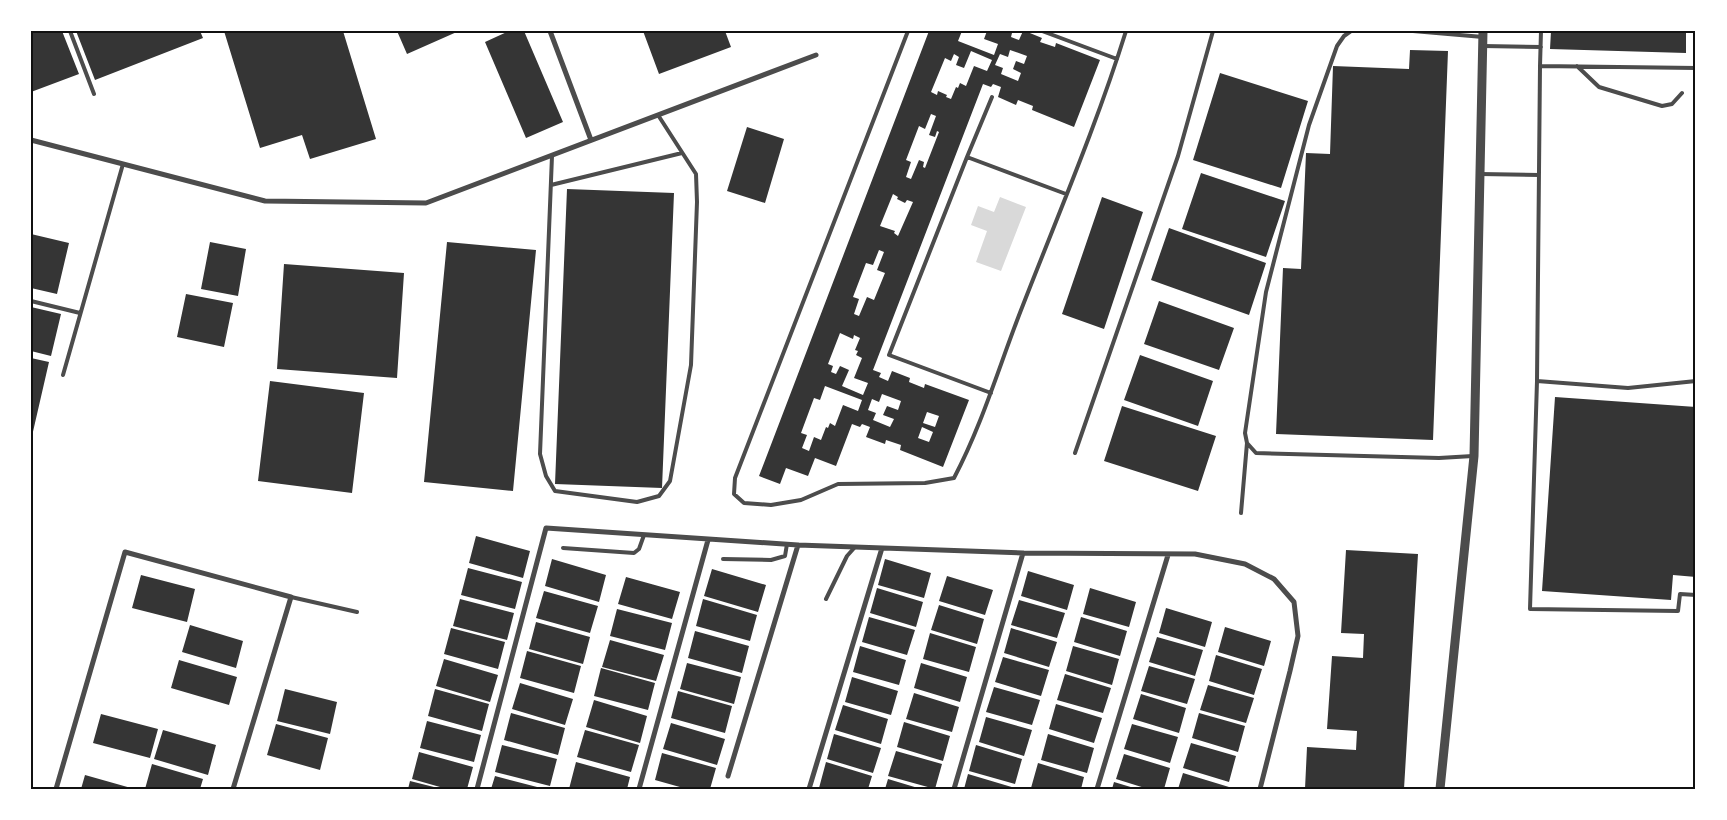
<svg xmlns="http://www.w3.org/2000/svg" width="1727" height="820" viewBox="0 0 1727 820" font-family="'Playfair Display',serif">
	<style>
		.water { fill: #d9d9d9 }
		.building { fill: #353535; fill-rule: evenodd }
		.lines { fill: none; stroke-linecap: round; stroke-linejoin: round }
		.service { stroke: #4c4c4c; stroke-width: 4 }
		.minor { stroke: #4c4c4c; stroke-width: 5 }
		.tertiary { stroke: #4c4c4c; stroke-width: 9 }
		.neatline { fill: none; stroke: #111; stroke-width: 2 }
	</style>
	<rect width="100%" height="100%" fill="#fff"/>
	<path class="water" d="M1000,197L1026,207L1001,271L976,262L987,231L971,225L978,206L994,212Z"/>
	<path class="building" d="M31,31H62L79,74L31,92Z
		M76,31H200L203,38L95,80Z
		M224,31H343L376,139L310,159L302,135L260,148Z
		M397,31H459L407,54Z
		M509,31H524L563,122L526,138L485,42Z
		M643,31H725L731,47L659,74Z
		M929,31H962L958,41L994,55L998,44L984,39L987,31H1007L1012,33L1011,37L1019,40L1023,31H1025L1042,38L1040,42L1055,47L1056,43L1100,60L1074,127L1032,110L1033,106L1018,100L1016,105L998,97L1001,87L993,84L991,87L983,84L873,370L881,373L879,377L888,381L892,371L910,378L909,382L924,388L925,384L969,400L943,467L900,450L901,445L886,440L885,444L866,437L870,427L862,424L860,427L852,424L836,466L815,458L808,476L786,468L780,484L759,476ZM1010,50L1027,56L1024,64L1016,61L1013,69L1021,73L1018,81L1001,74L1003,68L995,65L1000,54L1008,57ZM971,51L992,60L987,71L974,66L966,86L960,83L958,88L956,87L951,99L946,97L947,95L938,91L937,95L931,92L945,58L951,61L954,54L959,57L956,65L964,68ZM931,114L936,116L929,135L935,137L937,131L939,132L925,168L923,167L924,162L919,160L911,179L906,177L911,162L906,160L919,126L925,129ZM893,194L898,197L897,199L905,203L907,200L913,202L898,236L894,233L895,231L880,226ZM879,250L884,252L877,270L885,273L874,300L867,297L859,316L854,314L859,299L853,297L866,263L873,265ZM840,333L853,339L854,335L860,338L855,350L858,351L856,355L862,358L854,378L868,383L863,395L842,386L849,370L840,366L836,374L831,372L833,366L828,364ZM825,386L862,400L858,411L843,405L835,426L830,423L828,428L826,427L821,440L814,437L809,451L802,448L807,435L801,433L814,398L820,400ZM882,394L901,401L898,410L887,406L883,415L894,419L890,427L873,420L876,413L868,410L872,399L879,402ZM927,412L939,416L935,427L923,423ZM922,427L933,432L929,442L918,438Z
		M1551,31H1686V53L1550,49Z
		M1410,50L1448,51L1433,440L1276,434L1283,268L1301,269L1306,153L1330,154L1333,66L1409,69Z
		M1220,73L1308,101L1281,188L1193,160Z
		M747,127L784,139L765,203L727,191Z
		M1201,173L1285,201L1266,257L1182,229Z
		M567,189L674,193L662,488L555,484Z
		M1102,197L1143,212L1104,329L1062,314Z
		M1169,228L1266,263L1249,315L1151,280Z
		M31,234L69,243L57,294L31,288Z
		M210,242L246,249L238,296L201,289Z
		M447,242L536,250L513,491L424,482Z
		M284,264L404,273L397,378L277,369Z
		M186,294L233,303L224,347L177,337Z
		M1159,301L1234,328L1219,370L1144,344Z
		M31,307L61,314L51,356L31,351Z
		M1140,355L1213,381L1198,426L1124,400Z
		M31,358L49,362L32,436H31Z
		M270,381L364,393L352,493L258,481Z
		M1555,397L1696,407V577L1673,575L1671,600L1542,591Z
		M1122,406L1216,436L1198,491L1104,461Z
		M476,536L530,551L523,578L469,563Z
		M1346,550L1418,554L1404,789H1305L1307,747L1356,750L1357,731L1327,729L1332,656L1363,658L1364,634L1341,633Z
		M552,559L606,575L599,602L545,586Z
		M885,559L931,573L924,598L878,585Z
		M468,568L522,582L515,609L461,595Z
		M712,569L766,585L758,612L704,596Z
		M1028,571L1074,585L1067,610L1021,596Z
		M141,575L195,589L187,622L132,608Z
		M947,576L993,590L985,615L939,601Z
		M626,577L680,592L672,619L618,604Z
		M877,588L923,602L916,627L870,613Z
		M1090,588L1136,602L1129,627L1083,614Z
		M544,591L598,606L590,633L536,618Z
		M460,599L514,613L507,640L453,626Z
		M703,599L757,615L750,641L696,626Z
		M1019,600L1065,613L1057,638L1011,625Z
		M939,605L984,619L977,644L931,630Z
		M1166,608L1212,622L1205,647L1159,633Z
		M617,609L672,623L665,650L610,636Z
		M869,617L915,630L907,655L862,642Z
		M1081,617L1127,631L1120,656L1074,642Z
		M536,622L590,637L583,664L529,649Z
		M190,625L243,641L236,668L182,652Z
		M1225,627L1271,641L1264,666L1218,652Z
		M451,628L505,642L498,669L444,654Z
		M1011,628L1057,642L1049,667L1004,653Z
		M695,631L749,646L742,673L688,658Z
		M930,633L976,647L969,672L923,659Z
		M1157,637L1203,650L1195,676L1149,662Z
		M610,640L664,655L656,681L602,667Z
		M860,646L906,660L899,685L853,672Z
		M1073,646L1119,659L1112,685L1066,671Z
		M527,651L581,666L574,693L520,678Z
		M1216,655L1262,669L1254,695L1209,681Z
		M1003,657L1049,670L1041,696L995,682Z
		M444,659L498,675L490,702L436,686Z
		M179,660L237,677L229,705L171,688Z
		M687,663L741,677L734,704L680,689Z
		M921,663L967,677L960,702L914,688Z
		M1149,666L1195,679L1187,704L1141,691Z
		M601,668L655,683L648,710L594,696Z
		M1065,674L1111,688L1103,713L1057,700Z
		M852,677L898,691L891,715L845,702Z
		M520,683L573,699L565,725L512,709Z
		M1208,685L1254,698L1246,723L1200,710Z
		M994,687L1040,700L1032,725L986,712Z
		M285,689L337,702L330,734L277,721Z
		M435,689L489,704L482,731L428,716Z
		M678,691L732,706L725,733L671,718Z
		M914,693L959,707L952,732L906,719Z
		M1141,694L1186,708L1179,733L1133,719Z
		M594,700L647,716L640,743L586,727Z
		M1056,704L1102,718L1094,743L1049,729Z
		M843,705L888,719L881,744L835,730Z
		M511,713L565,728L558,755L504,740Z
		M1199,713L1245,726L1238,752L1192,738Z
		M101,714L158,729L150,758L93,743Z
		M986,717L1032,730L1024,756L979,742Z
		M427,721L481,735L474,762L420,748Z
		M904,722L950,736L943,761L897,747Z
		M671,723L725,739L717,765L663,749Z
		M276,724L328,738L320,770L267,755Z
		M1132,724L1178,737L1170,763L1124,749Z
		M163,730L216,745L208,775L154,759Z
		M585,730L639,745L631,772L577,757Z
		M834,734L881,748L873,773L827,759Z
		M1048,734L1094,748L1087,773L1041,760Z
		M1191,743L1236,756L1229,782L1183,768Z
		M502,745L557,759L550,786L495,772Z
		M976,745L1022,759L1015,784L969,771Z
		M896,751L942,764L935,789L888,776Z
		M419,752L473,767L467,789H447L412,779Z
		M662,753L716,768L710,789H687L655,780Z
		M1124,754L1170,768L1164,789H1148L1116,779Z
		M576,762L630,777L627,789H569Z
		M826,762L872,776L868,789L819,788Z
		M1038,763L1084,777L1081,789L1031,788Z
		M152,764L203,779L200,789H145Z
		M1183,773L1229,787L1228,789H1178Z
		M968,774L1015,788V789H964Z
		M85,775L131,788V789H81Z
		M495,776L541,788V789H491Z
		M888,779L918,788V789H885Z
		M410,781L438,788L437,789H408Z
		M1114,782L1134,788V789H1112Z"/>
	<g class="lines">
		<path class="service" d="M70,31L94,94
			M908,31L735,478L734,494L744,503L771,505L801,500L838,484L925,483L954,478C983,423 1000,363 1023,305C1058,215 1097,124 1126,31
			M1042,31L1117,59
			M1351,31L1344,36L1337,46L1309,125L1266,292L1245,433L1247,443L1256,453L1439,458L1473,456
			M1413,31L1483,37
			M1541,31L1540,66L1696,68
			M1483,46L1541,47
			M1540,66L1537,381L1530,609L1678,611L1680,594L1696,595
			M1577,66L1599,87L1662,106L1672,104L1682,93
			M552,156L540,454L546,476L555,491L637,502L659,496L670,481L691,365L697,202L696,174L658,115
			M967,157L992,97
			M1480,174L1539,175
			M551,185L682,153
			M31,301L80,313
			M63,375L123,164
			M1537,381L1628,388L1696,381
			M991,393L889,355L967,157L1066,194
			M1075,453L1178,156L1213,31
			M1241,513L1247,443
			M563,548L634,553L639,549L644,535
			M723,559L771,560L785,556L787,544
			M291,597L357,612
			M826,599L847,556L855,547"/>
		<path class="minor" d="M550,31L591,140
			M31,140L265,201L426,203L816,55
			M728,776L798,545
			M56,789L125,552L291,597L233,789
			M477,789L546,528L798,545L1023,553L1195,554L1245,564L1274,579L1294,602L1298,636L1290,671L1260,789
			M639,789L708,540
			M809,789L882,548
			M954,789L1023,553
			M1097,789L1168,555"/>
		<path class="tertiary" d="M1440,789L1474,456L1483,31"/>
	</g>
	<rect width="1727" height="820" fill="none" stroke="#ffffff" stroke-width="65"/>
	<rect x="32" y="32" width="1662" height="756" class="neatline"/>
</svg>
